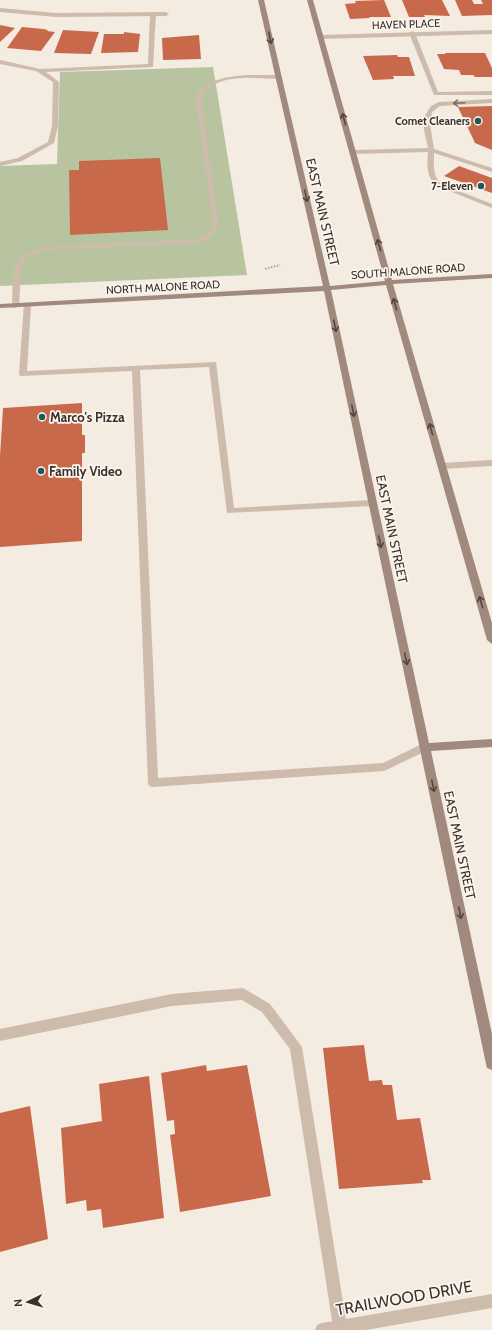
<svg xmlns="http://www.w3.org/2000/svg" width="492" height="1330" viewBox="0 0 492 1330" font-family="Cabin,sans-serif">
	<style>
		.green { fill: #b8c4a0 }
		.building { fill: #c8694b }
		.lines { fill: none; stroke-linecap: round; stroke-linejoin: round }
		.path { stroke: #b9a596; stroke-width: 2; stroke-dasharray: 1.5 1.5; stroke-linecap: butt }
		.lane { fill: #cdbbac; fill-rule: evenodd }
		.street { fill: #cdbbac; fill-rule: evenodd }
		.secondary { fill: #a18a7d; fill-rule: evenodd }
		.oneway { stroke: #544640 }
		.oneway2 { stroke: #7d6f65 }
		.poi-dot { fill: #1f5a5e; stroke: #fbf5ee; stroke-width: 1.5 }
		.labels { text-anchor: middle; dominant-baseline: central; stroke-width: 3.5; stroke-linejoin: round; paint-order: stroke }
		.far-street-label { font-size: 11px; fill: #3b302b; stroke: #fbf5ee }
		.far-poi-label { font-size: 11px; font-weight: bold; fill: #3b302b; stroke: #fbf5ee; text-anchor: end }
		.street-label { font-size: 13px; fill: #3b302b; stroke: #fbf5ee }
		.poi-label { font-size: 13px; font-weight: bold; fill: #3b302b; stroke: #fbf5ee; text-anchor: start }
		.near-street-label { font-size: 16px; fill: #3b302b; stroke: #fbf5ee }
	</style>
	<rect width="100%" height="100%" fill="#f4ebe1"/>
	<path class="green" d="M213,67L247,275L0,286V166L57,164L60,72Z"/>
	<path class="building" d="M384,0L391,17H369L370,18L350,19L345,4L356,3L355,1Z
		M402,0H442L450,16L424,15L425,17H409Z
		M455,0H472L474,4H483L481,0H492V15L462,16Z
		M0,25L15,28L0,42Z
		M22,27L43,29L48,30L47,31L55,32L41,51L7,48Z
		M63,30L99,32L91,54L54,53Z
		M124,32L140,34L138,52L101,53L104,34H124Z
		M199,35L201,59L163,60L162,38Z
		M445,53H485L492,68V77H475L473,75H461L459,70L444,69L437,54H445Z
		M397,55L398,57H409L415,76H393L394,79L373,80L363,56Z
		M492,106V150L475,143L458,107Z
		M160,158L168,230L70,235L69,170H79V161Z
		M459,166L492,178V193L444,176Z
		M82,403V435H85V453H82V541L0,547V456L3,408Z
		M364,1045L369,1081L382,1080L383,1085H392L397,1120L420,1118L431,1180H422L423,1183L339,1189L323,1048Z
		M206,1065L207,1071L247,1065L271,1196L180,1212L170,1135L175,1134L174,1120L167,1121L161,1073Z
		M149,1076L164,1218L103,1228L101,1209L87,1211L86,1200L66,1204L61,1128L102,1121L99,1084Z
		M30,1106L48,1239L0,1252V1113Z"/>
	<g class="lines">
		<path class="path" d="M265,269L280,265"/>
		<path class="lane" d="M153,12L156,14L153,67L46,72L59,82L58,126L54,143L22,161L0,166V162L18,158L48,142L52,126L53,82L36,71L0,64V60L40,69L148,64L150,14Z
			M412,31L415,33L438,92L492,91V95H434L409,33Z
			M246,75H278L281,77L278,79C253,78 217,73 201,96L219,226L213,235L201,243L45,250L25,259L21,270L19,306L15,308H12L13,270L19,258L42,247L199,239L208,233L213,226L195,96C207,79 226,77 246,75Z
			M492,99V103L440,106L432,112L430,124L434,149L492,168V172L434,153C434,164 432,175 441,184L492,204V208L437,186C426,177 427,165 428,152L353,154L350,152L353,150L428,148L424,130V117L431,106L439,102Z
			M24,303H27L31,305L27,371L216,362L234,508L372,500L376,503L372,506L227,513L209,367L140,370L158,778L383,763L424,743L428,744L429,747L428,750L384,771L153,787L149,786L148,783L132,371L20,376L19,374Z
			M492,460V466L442,469L438,466L442,463Z
			M243,988L270,1004L302,1047L347,1327L346,1330H334L333,1327L290,1049L262,1012L242,1000L172,1006L0,1041V1029L172,994Z"/>
		<path class="street" d="M0,8L56,13L166,12L169,14L166,16L56,17L0,12Z
			M492,30V34L321,39L318,37L321,35Z
			M492,1294V1308L366,1330H315L317,1325L322,1323Z"/>
		<path class="secondary" d="M258,0H264L330,286L385,281L307,0H313L392,280L492,274V278L393,284L492,623V644L487,640L386,285L331,290L429,743L492,739V747L431,751L492,1034V1070L487,1068L486,1064L324,291L0,308V304L323,286Z"/>
	</g>
	<defs><path id="oneway-shaft" d="M-6 0H5M1.5-3L5.5 0L1.5 3" fill="none" stroke-width="1.6" stroke-linecap="round" stroke-linejoin="round"/></defs>
	<g class="oneway">
		<use href="#oneway-shaft" transform="translate(270 38) rotate(78)"/>
		<use href="#oneway-shaft" transform="translate(344 119) rotate(-105)"/>
		<use href="#oneway-shaft" transform="translate(306 196) rotate(77)"/>
		<use href="#oneway-shaft" transform="translate(379 245) rotate(-106)"/>
		<use href="#oneway-shaft" transform="translate(395 304) rotate(-106)"/>
		<use href="#oneway-shaft" transform="translate(335 326) rotate(78)"/>
		<use href="#oneway-shaft" transform="translate(353 411) rotate(78)"/>
		<use href="#oneway-shaft" transform="translate(431 429) rotate(-106)"/>
		<use href="#oneway-shaft" transform="translate(380 542) rotate(78)"/>
		<use href="#oneway-shaft" transform="translate(481 602) rotate(-106)"/>
		<use href="#oneway-shaft" transform="translate(406 659) rotate(78)"/>
		<use href="#oneway-shaft" transform="translate(433 786) rotate(78)"/>
		<use href="#oneway-shaft" transform="translate(460 913) rotate(78)"/>
	</g>
	<use class="oneway2" href="#oneway-shaft" transform="translate(459 103) rotate(177)"/>
	<g class="poi-dot">
		<circle cx="478" cy="121" r="4"/>
		<circle cx="481" cy="186" r="4"/>
		<circle cx="42" cy="417" r="4"/>
		<circle cx="41" cy="471" r="4"/>
	</g>
	<g class="labels">
		<g class="far-street-label">
			<text transform="translate(406 24) rotate(-2)">HAVEN PLACE</text>
			<text transform="translate(408 271) rotate(-4)">SOUTH MALONE ROAD</text>
			<text transform="translate(163 287) rotate(-3)">NORTH MALONE ROAD</text>
		</g>
		<g class="far-poi-label">
			<text x="470" y="121">Comet Cleaners</text>
			<text x="473" y="186">7-Eleven</text>
		</g>
		<g class="street-label">
			<text transform="translate(323 212) rotate(77)">EAST MAIN STREET</text>
			<text transform="translate(392 529) rotate(78)">EAST MAIN STREET</text>
			<text transform="translate(460 845) rotate(78)">EAST MAIN STREET</text>
		</g>
		<g class="poi-label">
			<text x="50" y="417">Marco's Pizza</text>
			<text x="49" y="471">Family Video</text>
		</g>
		<g class="near-street-label">
			<text transform="translate(404 1298) rotate(-10)">TRAILWOOD DRIVE</text>
		</g>
	</g>
	<g transform="translate(28 1302) rotate(265)" stroke="#fbf5ee" stroke-width="3" paint-order="stroke">
	<path d="M0-3L7 15L0 10L-7 15Z" fill="#3b302b"/>
	<text y="-6" font-size="11" font-weight="bold" text-anchor="middle" fill="#3b302b">N</text>
	</g>
</svg>
